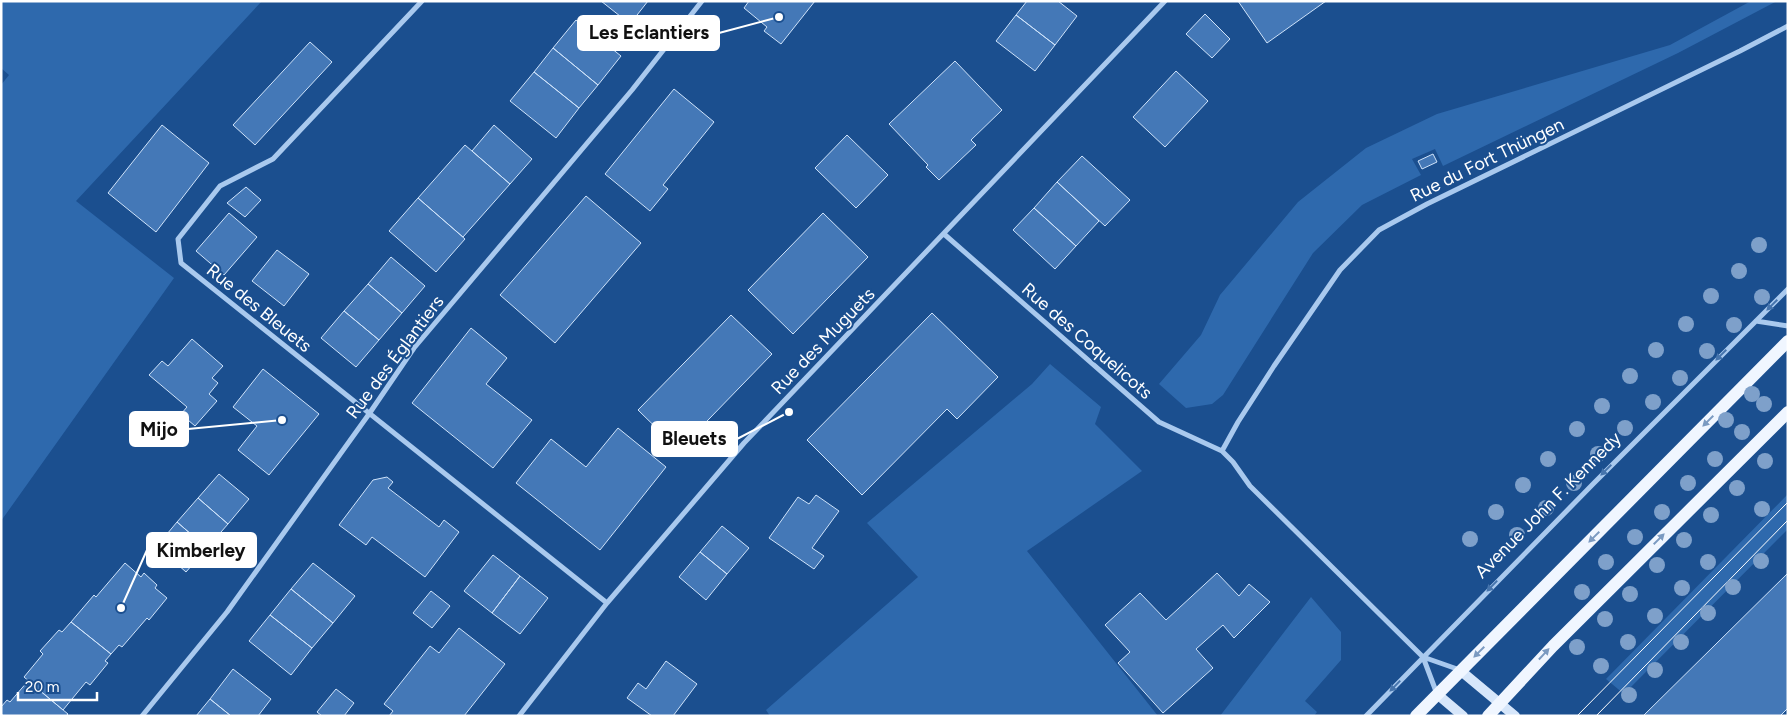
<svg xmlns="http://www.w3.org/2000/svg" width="1789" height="717" viewBox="0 0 1789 717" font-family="Figtree,sans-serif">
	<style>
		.green { fill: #2e69ad }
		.building { fill: #4478b7; stroke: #cfe3fa }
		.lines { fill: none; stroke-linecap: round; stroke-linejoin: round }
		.street { stroke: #a9c9ee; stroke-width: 5 }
		.secondary { stroke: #d6e6fa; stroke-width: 10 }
		.primary { stroke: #f0f6ff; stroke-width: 12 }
		.tram { stroke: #fff; stroke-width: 1 }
		.tree { fill: #7ea0ca }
		.oneway { fill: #4674ac }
		.oneway2 { fill: #7b9ac1 }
		.labels { text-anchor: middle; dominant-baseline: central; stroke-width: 4; stroke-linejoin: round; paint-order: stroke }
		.street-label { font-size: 18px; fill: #fff; stroke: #1b4f8f }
		.leader { fill: none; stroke: #fff; stroke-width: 2 }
		.callout-dot { fill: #fff; stroke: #1b4f8f; stroke-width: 2 }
		.callout { fill: #fff; stroke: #fff; stroke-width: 2 }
		.callout-label { font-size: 19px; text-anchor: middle; font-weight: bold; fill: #111 }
	</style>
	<rect width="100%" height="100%" fill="#1b4f8f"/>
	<path class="green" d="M262,1L76,201L174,278L1,521V85L9,75L1,68V2Z
		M1751,1H1777L1678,53L1443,166L1435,149L1412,159L1421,175L1362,205L1313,253L1223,395L1212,404L1186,408L1159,384L1201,335L1220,295L1298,202L1366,148L1437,114L1670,45Z
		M1050,364L1101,407L1095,424L1142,471L1027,551L1158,716H770L766,710L918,577L867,523L1032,384Z
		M1788,494V529L1624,694L1606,679Z
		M1311,597L1341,632V660L1305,701L1317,712L1314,716H1220Z"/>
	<path class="building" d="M601,1H648L630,24Z
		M749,1H815L781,44L764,31L767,27L744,8Z
		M1027,1H1058L1077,16L1055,45L1016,15Z
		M1238,1H1326L1267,43Z
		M1205,14L1230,39L1212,58L1186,34Z
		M1016,15L1055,45L1035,71L996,41Z
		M576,20L621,56L598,85L553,48Z
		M310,42L332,62L255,145L233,125Z
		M553,48L598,85L579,108L534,72Z
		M955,61L1002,110L971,140L976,145L939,180L926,167L928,165L889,124Z
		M1176,71L1208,101L1165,147L1133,117Z
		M534,72L579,108L556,138L510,101Z
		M674,89L714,122L663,185L668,189L650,211L605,174Z
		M162,125L209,163L156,232L108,193Z
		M494,125L532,159L510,184L472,151Z
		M847,135L888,175L856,208L815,168Z
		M465,145L510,184L463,237L418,198Z
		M1433,154L1437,162L1422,169L1418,161Z
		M1082,156L1130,200L1105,226L1057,182Z
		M1057,182L1099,221L1076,246L1034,208Z
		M246,187L261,200L245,217L227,203Z
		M586,196L641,243L555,343L500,295Z
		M418,198L465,239L436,272L389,231Z
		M1034,208L1076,246L1055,269L1013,230Z
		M229,213L257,237L224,275L196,251Z
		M823,213L868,257L793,334L748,290Z
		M277,250L309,274L284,306L252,281Z
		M391,257L425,286L402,313L368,284Z
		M368,284L402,313L379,340L344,311Z
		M344,311L379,340L356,367L321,338Z
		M932,313L998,377L957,419L947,409L862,495L807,440Z
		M731,315L772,354L679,450L638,410Z
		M471,328L507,358L486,384L532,420L493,468L412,403Z
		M192,339L223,366L212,378L218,383L209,394L217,401L195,426L181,414L187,407L149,375L162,361L168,366Z
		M263,369L319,414L269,475L238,450L257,426L233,407Z
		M618,428L666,467L600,550L516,483L551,439L586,467Z
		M219,474L249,499L228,524L198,498Z
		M387,477L393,482L388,488L439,527L444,520L459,532L425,577L372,537L366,545L339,525L373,480Z
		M816,495L839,511L812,548L824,556L814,569L769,538L798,497L809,504Z
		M198,498L228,524L207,548L177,522Z
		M177,522L207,548L186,572L157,546Z
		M722,526L749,548L727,574L700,552Z
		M700,552L727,574L706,600L679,577Z
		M493,555L520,576L492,613L464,591Z
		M125,563L141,577L144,573L157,585L155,588L167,598L149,620L147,618L122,647L119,645L111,654L71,622L94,595L96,597Z
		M313,563L355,596L333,623L291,589Z
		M1217,573L1239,596L1249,584L1270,602L1234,638L1223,625L1196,649L1213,668L1163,713L1118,663L1130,652L1105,625L1140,593L1166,620Z
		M1788,573V708L1780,716H1643Z
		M520,576L548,598L520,634L492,613Z
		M291,589L333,623L312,648L270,615Z
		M431,591L450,606L432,628L413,613Z
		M270,615L312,648L291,675L249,641Z
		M71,622L111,654L105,661L108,663L90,685L86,682L63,710L24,677L43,654L40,651L59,630L62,632Z
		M459,628L505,664L464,716H389L393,711L384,704L430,646L439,653Z
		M666,661L697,684L673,716H652L627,698L638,683L646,689Z
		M233,669L271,699L258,716H231L210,699Z
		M28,681L68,714L66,716H4L1,714V707L7,700L10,702Z
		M336,689L354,703L344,716H322L317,712Z
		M210,699L231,716H196Z"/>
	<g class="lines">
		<path class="street" d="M422,1L273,159L220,186L178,239L181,263L607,603
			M944,234L1159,422L1222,451L1233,462L1250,486L1423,657L1460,670
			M1756,321L1788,326
			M1222,451L1238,422L1274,366L1340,270L1379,230L1427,204L1740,51L1788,26
			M1423,657L1437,694
			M142,716L227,612L369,414L414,348L632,90L702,1
			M519,716L607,603L744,443L1165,1
			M1366,716L1594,483L1788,289"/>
		<path class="secondary" d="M1461,671L1515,716
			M1437,694L1463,716"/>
		<path class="primary" d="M1416,716L1788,341
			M1488,716L1553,646L1788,412"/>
		<path class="tram" d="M1577,716L1788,502
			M1596,716L1788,520"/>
	</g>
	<g class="tree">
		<circle cx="1759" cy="245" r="8"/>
		<circle cx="1739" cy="271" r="8"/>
		<circle cx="1711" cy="296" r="8"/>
		<circle cx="1762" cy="297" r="8"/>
		<circle cx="1686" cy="324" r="8"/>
		<circle cx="1734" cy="325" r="8"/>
		<circle cx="1656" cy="350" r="8"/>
		<circle cx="1707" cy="351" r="8"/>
		<circle cx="1630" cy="376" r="8"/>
		<circle cx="1680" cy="378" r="8"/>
		<circle cx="1752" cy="394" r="8"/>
		<circle cx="1653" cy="402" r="8"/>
		<circle cx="1764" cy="404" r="8"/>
		<circle cx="1602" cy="406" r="8"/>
		<circle cx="1726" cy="420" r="8"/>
		<circle cx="1625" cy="428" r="8"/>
		<circle cx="1577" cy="429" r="8"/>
		<circle cx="1742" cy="432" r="8"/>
		<circle cx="1598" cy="454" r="8"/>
		<circle cx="1548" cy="459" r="8"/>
		<circle cx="1715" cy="459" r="8"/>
		<circle cx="1765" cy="461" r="8"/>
		<circle cx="1574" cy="483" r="8"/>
		<circle cx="1688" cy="483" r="8"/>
		<circle cx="1523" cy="485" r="8"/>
		<circle cx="1737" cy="488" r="8"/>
		<circle cx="1546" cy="508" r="8"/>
		<circle cx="1762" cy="509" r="8"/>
		<circle cx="1496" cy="512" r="8"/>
		<circle cx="1662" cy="512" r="8"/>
		<circle cx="1711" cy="515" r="8"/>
		<circle cx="1517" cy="535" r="8"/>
		<circle cx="1635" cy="537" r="8"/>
		<circle cx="1470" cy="539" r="8"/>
		<circle cx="1684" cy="540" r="8"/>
		<circle cx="1761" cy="561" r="8"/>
		<circle cx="1606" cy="562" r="8"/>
		<circle cx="1708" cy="562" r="8"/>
		<circle cx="1657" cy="565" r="8"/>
		<circle cx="1733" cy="587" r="8"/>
		<circle cx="1682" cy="588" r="8"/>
		<circle cx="1582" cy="592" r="8"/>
		<circle cx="1630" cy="594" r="8"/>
		<circle cx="1708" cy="613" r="8"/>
		<circle cx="1655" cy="616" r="8"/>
		<circle cx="1605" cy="619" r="8"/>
		<circle cx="1628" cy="642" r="8"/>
		<circle cx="1681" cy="642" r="8"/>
		<circle cx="1577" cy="647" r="8"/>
		<circle cx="1601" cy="666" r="8"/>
		<circle cx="1655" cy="670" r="8"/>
		<circle cx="1629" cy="695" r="8"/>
	</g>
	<defs><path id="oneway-solid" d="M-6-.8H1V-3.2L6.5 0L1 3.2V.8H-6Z" transform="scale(1.25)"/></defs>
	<g class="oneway">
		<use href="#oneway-solid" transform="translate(1772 305) rotate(135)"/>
		<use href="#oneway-solid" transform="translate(1721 355) rotate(135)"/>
		<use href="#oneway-solid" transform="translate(1606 470) rotate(135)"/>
		<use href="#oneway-solid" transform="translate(1492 586) rotate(134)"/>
		<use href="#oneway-solid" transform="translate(1395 686) rotate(134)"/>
	</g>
	<g class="oneway2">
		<use href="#oneway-solid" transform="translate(1708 421) rotate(135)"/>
		<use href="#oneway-solid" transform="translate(1594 537) rotate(135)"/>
		<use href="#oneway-solid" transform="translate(1659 539) rotate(-45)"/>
		<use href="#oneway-solid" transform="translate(1479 652) rotate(135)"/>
		<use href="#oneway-solid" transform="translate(1544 654) rotate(-47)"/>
	</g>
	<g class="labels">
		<g class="street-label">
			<text transform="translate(1487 160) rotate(-26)">Rue du Fort Thüngen</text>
			<text transform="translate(259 308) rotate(39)">Rue des Bleuets</text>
			<text transform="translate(823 341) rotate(-46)">Rue des Muguets</text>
			<text transform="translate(1087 341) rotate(41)">Rue des Coquelicots</text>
			<text transform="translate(395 357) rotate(-53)">Rue des Églantiers</text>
			<text transform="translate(1548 505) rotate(-45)">Avenue John F. Kennedy</text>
		</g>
	</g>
	<path class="leader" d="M779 17L719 33M282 420L188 429M789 412L737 439M121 608L147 550"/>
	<g class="callout-dot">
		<circle cx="779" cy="17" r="5"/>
		<circle cx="282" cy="420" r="5"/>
		<circle cx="789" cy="412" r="5"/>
		<circle cx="121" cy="608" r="5"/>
	</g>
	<g class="callout">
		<rect x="578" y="16" width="141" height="34" rx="5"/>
		<rect x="130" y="412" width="58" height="34" rx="5"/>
		<rect x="652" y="422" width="85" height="34" rx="5"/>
		<rect x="147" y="533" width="109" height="34" rx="5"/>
	</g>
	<g class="callout-label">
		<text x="649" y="39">Les Eclantiers</text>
		<text x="159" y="436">Mijo</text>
		<text x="694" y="445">Bleuets</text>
		<text x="201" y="557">Kimberley</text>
	</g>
	<rect width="1789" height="717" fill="none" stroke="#ffffff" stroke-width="5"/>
	<path d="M18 692v8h79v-8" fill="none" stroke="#ffffff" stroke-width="2.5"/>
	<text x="25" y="692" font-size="15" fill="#ffffff" stroke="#1b4f8f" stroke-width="4" paint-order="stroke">20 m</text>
</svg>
